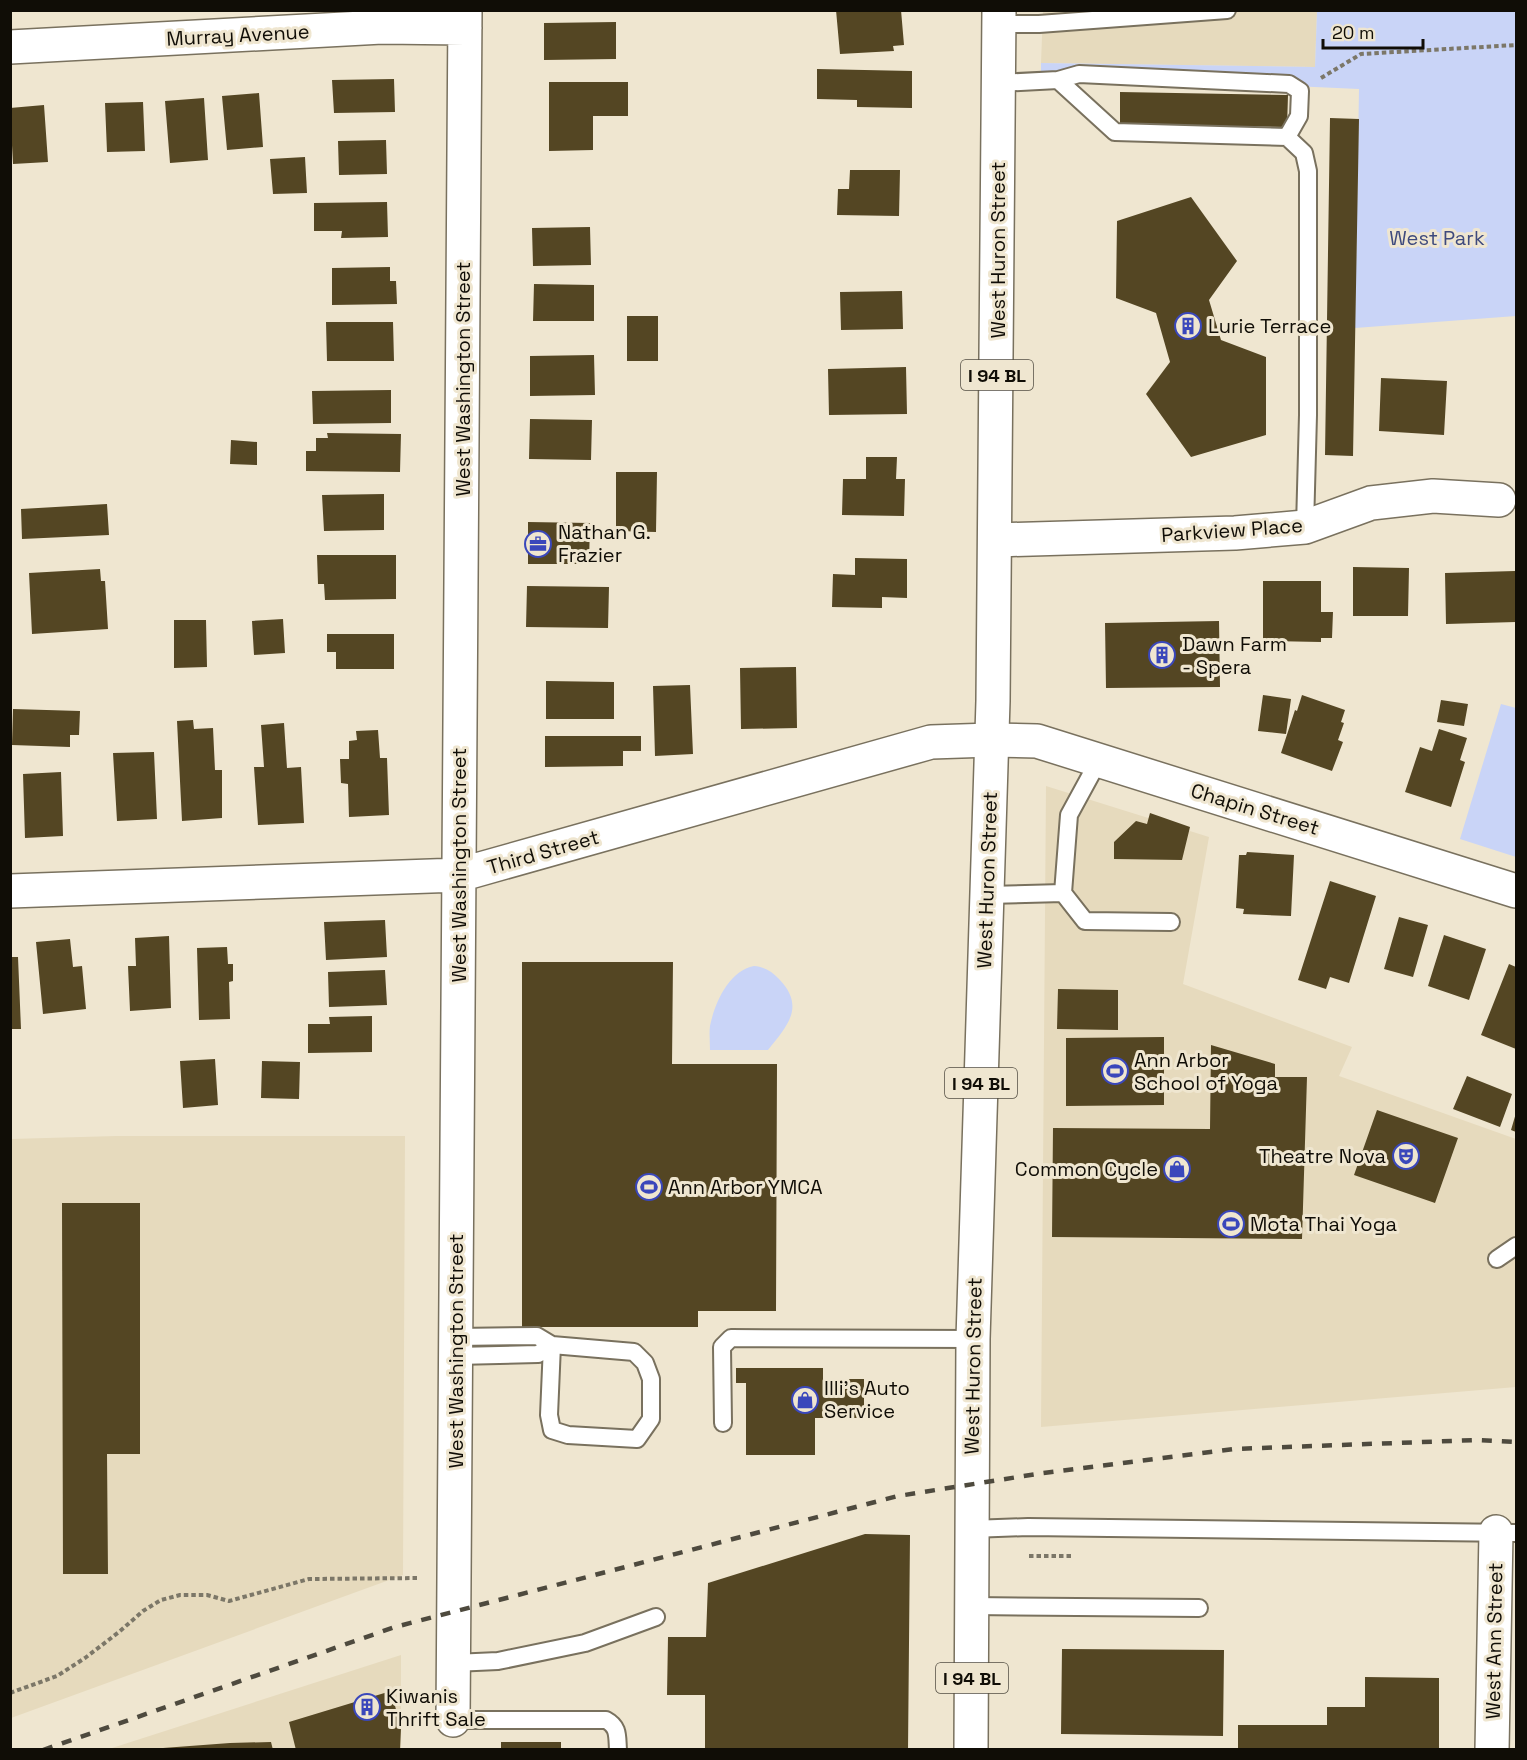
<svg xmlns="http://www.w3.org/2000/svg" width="1527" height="1760" viewBox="0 0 1527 1760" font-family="'Space Grotesk',sans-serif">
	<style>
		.built { fill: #e6dabd }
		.green { fill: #c9d4f7 }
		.building { fill: #544623 }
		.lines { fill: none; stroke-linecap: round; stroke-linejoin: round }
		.lane-casing { stroke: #79715e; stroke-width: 20 }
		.street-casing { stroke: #79715e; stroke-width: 36 }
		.primary-casing { stroke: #79715e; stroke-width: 36 }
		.path { stroke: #7c7768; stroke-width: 4; stroke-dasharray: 4.5 3; stroke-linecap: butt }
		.lane { stroke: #fff; stroke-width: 16 }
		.street { stroke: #fff; stroke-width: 33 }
		.primary { stroke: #fff; stroke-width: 33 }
		.rail { stroke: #4e4a3e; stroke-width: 4.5; stroke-dasharray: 10 10; stroke-linecap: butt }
		.labels { text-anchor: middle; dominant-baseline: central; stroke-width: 6; stroke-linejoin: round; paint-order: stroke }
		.shield { fill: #efe6d0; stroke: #534e43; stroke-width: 1.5 }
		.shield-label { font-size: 18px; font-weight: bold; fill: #100d06 }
		.street-label { font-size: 20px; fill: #100d06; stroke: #efe6d0 }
		.park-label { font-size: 20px; fill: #3e4a7d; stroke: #efe6d0 }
		.poi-label { font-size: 20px; fill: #100d06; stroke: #efe6d0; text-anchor: start }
	</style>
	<rect width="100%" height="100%" fill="#efe6d0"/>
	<path class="built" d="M1043,11H1317L1315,67L1041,63Z
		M1046,786L1209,837L1183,984L1352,1047L1339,1076L1516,1139V1387L1041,1427Z
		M116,1136H405L403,1575L11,1718V1139Z
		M401,1655V1749H109Z"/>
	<path class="green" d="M1317,11H1516V316L1355,328L1359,89L1041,75V63L1315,67Z
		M1501,704L1516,708V857L1460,839Z
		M754,966C765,967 772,972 779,979C806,1007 787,1026 768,1050H710C710,1042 709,1033 710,1026C715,1002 729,971 754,966Z"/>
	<path class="building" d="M836,10H901L904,45L893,46L894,51L840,54Z
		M616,22V59L544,60V23Z
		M817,69L912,71V108L857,107V100L817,99Z
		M394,79L395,112L334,113L332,80Z
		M549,82H628V116H593V150L549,151Z
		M1120,92L1288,95L1287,127L1120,124Z
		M259,93L263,147L227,150L222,96Z
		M204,98L208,160L170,163L165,101Z
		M143,102L145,151L107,152L105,103Z
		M44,105L48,162L13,164L10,108Z
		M1330,118L1359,119L1353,456L1325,455Z
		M386,140L387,174L339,175L338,141Z
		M305,157L307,193L273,194L270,159Z
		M850,170H900L899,216L837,215L838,189H849Z
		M1191,197L1237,261L1209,300L1221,340L1266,357V435L1191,457L1146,394L1170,362L1156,313L1116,298L1117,221Z
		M387,202L388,237L341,238L342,231H314V203Z
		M590,227L591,265L533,266L532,228Z
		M390,267V281H396L397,304L332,305V268Z
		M534,284L594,285V321H533Z
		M902,291L903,329L841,330L840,292Z
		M627,316H658V361H627Z
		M326,322H393L394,361H327Z
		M594,355L595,395L530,396V356Z
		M906,367L907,414L829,415L828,369Z
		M1381,378L1447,381L1444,435L1379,431Z
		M391,390V423L313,424L312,391Z
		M530,419L592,420L591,460L529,459Z
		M327,433L401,434L400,472L306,471V451H316V438H328Z
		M231,440L257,442V465L230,464Z
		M866,457H897L896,479H905L904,516L842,515L843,479H866Z
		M616,472H657L656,532L616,531Z
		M384,494V530L324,531L322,495Z
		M107,504L109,535L22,539L21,509Z
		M528,522L590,523L589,564H528Z
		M317,555H396V599L325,600L324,584H318Z
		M855,558L907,559V598L882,597V608L832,607L833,574L855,575Z
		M1353,567L1409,568L1408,616H1353Z
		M100,569L101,581H105L108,629L32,634L29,573Z
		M1515,571L1516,622L1446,624L1445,573Z
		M1263,581H1321V612H1333L1332,638H1321V642L1263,641Z
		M527,586L609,587L608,628L526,627Z
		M283,619L285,653L254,655L252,621Z
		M174,620H206L207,667L174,668Z
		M1219,621L1220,687L1106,688L1105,623Z
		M327,634H394V669H336V652H327Z
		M796,667L797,728L741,729L740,668Z
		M546,681L614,682V719H546Z
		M690,685L693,754L655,756L653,686Z
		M1263,695L1291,699L1286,734L1258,731Z
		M1302,695L1345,710L1341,722L1344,723L1338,740L1343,742L1332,771L1281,753L1295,710L1297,711Z
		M1441,700L1468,704L1464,726L1437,722Z
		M13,709L80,711L79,735H70V747L12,745Z
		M193,720L194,729L213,728L215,770H222V818L182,821L177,721Z
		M284,723L287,768L301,767L304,823L258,825L254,767H264L261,725Z
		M1439,729L1467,738L1460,760L1465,762L1451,807L1405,792L1420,747L1432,751Z
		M378,730L380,758H387L389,815L349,817L348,784L341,783L340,759H349V741L357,740L356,731Z
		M545,736H641V751H623V766L545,767Z
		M154,752L157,819L117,821L113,753Z
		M61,772L63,836L25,838L23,774Z
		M1150,813L1190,827L1182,860L1114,859V842L1136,821L1147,824Z
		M1247,852L1294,855L1291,916L1243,914L1244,909L1236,908L1239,855H1246Z
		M1330,881L1376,896L1349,983L1330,977L1326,989L1298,980Z
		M1399,917L1428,925L1413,977L1384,969Z
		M385,920L387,957L326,960L324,922Z
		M1444,935L1486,949L1469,1000L1428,986Z
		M169,936L171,1008L130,1011L128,966H136L135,938Z
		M70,939L73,967L82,966L86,1009L43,1014L36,942Z
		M227,947L228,964H233V981L229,982L230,1019L199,1020L197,948Z
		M10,957H18L21,1029H10Z
		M522,962H673L672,1064H777L776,1311H698V1327H522Z
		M1509,964L1516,967V1049L1481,1035Z
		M385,970L387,1005L329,1007L328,972Z
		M1058,989L1118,990V1030L1057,1029Z
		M372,1016V1052L308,1053V1024H330L329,1017Z
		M1164,1037V1105L1066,1106V1038Z
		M1211,1045L1275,1064V1077H1307L1302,1239L1052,1237L1053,1128L1210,1129Z
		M215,1059L218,1105L183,1108L180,1061Z
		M262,1061L300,1062L299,1099L261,1098Z
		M1467,1076L1512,1094L1500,1127L1453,1109Z
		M1377,1110L1458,1138L1435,1203L1354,1175Z
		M1516,1113V1132L1511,1130Z
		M62,1203H140V1454H107L108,1574H63Z
		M736,1368H823V1379H864V1418H815V1455H746V1383H736Z
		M865,1534L910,1535L908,1750H705V1695H667L668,1637H706L708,1583Z
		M1062,1649L1224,1650L1223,1736L1061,1734Z
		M1365,1677L1439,1678V1750H1238V1725H1327V1707H1365Z
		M391,1691L401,1728L400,1750H296L289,1722Z
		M271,1742L273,1750H163V1748L230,1743Z
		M501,1742H561V1750H501Z"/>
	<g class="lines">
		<defs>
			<path id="lane" d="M999,24H1039L1227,10
				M1058,80L1115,132L1287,137L1304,153L1308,171V415L1305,527
				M999,83L1058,80L1079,74L1289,84L1300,91L1299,116L1287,137
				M1063,893L1069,815L1099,760
				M987,895L1063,893L1085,921L1171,922
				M1497,1259L1516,1246
				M552,1345L634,1352L645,1363L651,1379V1419L637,1439L568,1435L552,1430L549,1415Z
				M456,1356L538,1354L552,1345L537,1336L456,1337
				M723,1423L722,1347L731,1338L973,1339
				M971,1529L1028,1527L1516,1533
				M972,1606L1199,1608
				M454,1663L498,1661L585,1643L656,1617
				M453,1720H606C619,1727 617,1736 618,1750"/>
			<path id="street" d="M10,47L382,27L465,28
				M996,540L1235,533L1305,527L1371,503L1433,496L1499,500
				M10,891L459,875L931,742L991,740L1037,741L1516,891
				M453,1720L465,10
				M1492,1750L1496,1532"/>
			<path id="primary" d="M971,1750L973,1339L993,701L999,10"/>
		</defs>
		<use href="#lane" class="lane-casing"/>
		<use href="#street" class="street-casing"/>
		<use href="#primary" class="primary-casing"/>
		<path class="path" d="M1321,78L1361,54L1516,45
			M1029,1556H1071
			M10,1693L57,1676L85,1658L119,1632L143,1611L161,1600L180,1595H207L229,1601L309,1579L419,1578"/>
		<use href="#lane" class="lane"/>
		<use href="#street" class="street"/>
		<use href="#primary" class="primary"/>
		<path class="rail" d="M43,1750L395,1627L898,1496L1043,1473L1234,1449L1476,1440L1516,1442"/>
	</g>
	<defs>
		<symbol id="building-ring" viewBox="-11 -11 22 22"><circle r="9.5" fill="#efe6d0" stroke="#3a47bb" stroke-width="1.5"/><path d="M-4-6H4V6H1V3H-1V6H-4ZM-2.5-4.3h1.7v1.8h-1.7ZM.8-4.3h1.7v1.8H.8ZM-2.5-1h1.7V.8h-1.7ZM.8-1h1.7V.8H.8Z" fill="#3a47bb"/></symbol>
		<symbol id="office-ring" viewBox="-11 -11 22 22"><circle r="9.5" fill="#efe6d0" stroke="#3a47bb" stroke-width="1.5"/><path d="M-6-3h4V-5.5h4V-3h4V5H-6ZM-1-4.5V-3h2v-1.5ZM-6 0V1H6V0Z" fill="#3a47bb"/></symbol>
		<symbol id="stadium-ring" viewBox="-11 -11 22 22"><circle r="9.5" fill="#efe6d0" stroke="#3a47bb" stroke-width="1.5"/><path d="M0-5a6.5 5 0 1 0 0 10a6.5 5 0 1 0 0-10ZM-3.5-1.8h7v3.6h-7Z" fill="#3a47bb"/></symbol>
		<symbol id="theatre-ring" viewBox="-11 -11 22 22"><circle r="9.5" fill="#efe6d0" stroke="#3a47bb" stroke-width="1.5"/><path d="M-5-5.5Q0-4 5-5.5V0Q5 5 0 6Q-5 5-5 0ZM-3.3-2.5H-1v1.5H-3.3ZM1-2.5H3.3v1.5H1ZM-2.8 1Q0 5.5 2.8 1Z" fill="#3a47bb"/></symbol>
		<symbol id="shop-ring" viewBox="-11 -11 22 22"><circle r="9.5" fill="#efe6d0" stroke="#3a47bb" stroke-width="1.5"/><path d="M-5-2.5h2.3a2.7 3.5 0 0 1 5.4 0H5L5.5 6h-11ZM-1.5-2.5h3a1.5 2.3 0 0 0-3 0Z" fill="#3a47bb"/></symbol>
	</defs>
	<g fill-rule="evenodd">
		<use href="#building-ring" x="1173" y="311" width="30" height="30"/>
		<use href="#office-ring" x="523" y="529" width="30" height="30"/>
		<use href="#building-ring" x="1147" y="640" width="30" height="30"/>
		<use href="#stadium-ring" x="1100" y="1056" width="30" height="30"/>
		<use href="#theatre-ring" x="1391" y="1141" width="30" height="30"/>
		<use href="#shop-ring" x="1162" y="1154" width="30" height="30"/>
		<use href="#stadium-ring" x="634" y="1172" width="30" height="30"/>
		<use href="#stadium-ring" x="1216" y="1209" width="30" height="30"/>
		<use href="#shop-ring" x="790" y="1385" width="30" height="30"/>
		<use href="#building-ring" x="352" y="1692" width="30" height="30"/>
	</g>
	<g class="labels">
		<g class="shield">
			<rect x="961" y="360" width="72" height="30" rx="4.5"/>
			<rect x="945" y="1068" width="72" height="30" rx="4.5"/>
			<rect x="936" y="1663" width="72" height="30" rx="4.5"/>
		</g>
		<g class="shield-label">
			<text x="997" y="375">I 94 BL</text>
			<text x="981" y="1083">I 94 BL</text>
			<text x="972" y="1678">I 94 BL</text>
		</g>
		<g class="street-label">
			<text transform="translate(238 35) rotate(-3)">Murray Avenue</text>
			<text transform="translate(998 250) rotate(-90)">West Huron Street</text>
			<text transform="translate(463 379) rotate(-90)">West Washington Street</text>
			<text transform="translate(1232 530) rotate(-4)">Parkview Place</text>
			<text transform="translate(1255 809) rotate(17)">Chapin Street</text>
			<text transform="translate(543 852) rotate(-16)">Third Street</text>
			<text transform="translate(459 865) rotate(-90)">West Washington Street</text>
			<text transform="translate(987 880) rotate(-88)">West Huron Street</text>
			<text transform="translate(456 1351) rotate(-90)">West Washington Street</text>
			<text transform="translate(973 1366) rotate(-89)">West Huron Street</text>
			<text transform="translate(1494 1641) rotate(-89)">West Ann Street</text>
		</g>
		<g class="park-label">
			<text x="1437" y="238">West Park</text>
		</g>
		<g class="poi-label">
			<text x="1208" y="326">Lurie Terrace</text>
			<text x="558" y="532">Nathan G.<tspan x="558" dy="23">Frazier</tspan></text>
			<text x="1182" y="644">Dawn Farm<tspan x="1182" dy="23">- Spera</tspan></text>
			<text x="1134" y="1060">Ann Arbor<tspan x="1134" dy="23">School of Yoga</tspan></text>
			<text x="1386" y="1156" text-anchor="end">Theatre Nova</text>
			<text x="1158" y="1169" text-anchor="end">Common Cycle</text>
			<text x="668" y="1187">Ann Arbor YMCA</text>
			<text x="1250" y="1224">Mota Thai Yoga</text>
			<text x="824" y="1388">Illi's Auto<tspan x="824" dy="23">Service</tspan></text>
			<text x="386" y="1696">Kiwanis<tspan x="386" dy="23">Thrift Sale</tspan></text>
		</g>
	</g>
	<rect width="1527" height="1760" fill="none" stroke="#100d06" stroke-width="24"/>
	<path d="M1323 39v9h100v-9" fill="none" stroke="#100d06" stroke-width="3"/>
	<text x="1332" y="39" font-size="18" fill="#100d06" stroke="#efe6d0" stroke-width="4.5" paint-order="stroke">20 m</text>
</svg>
